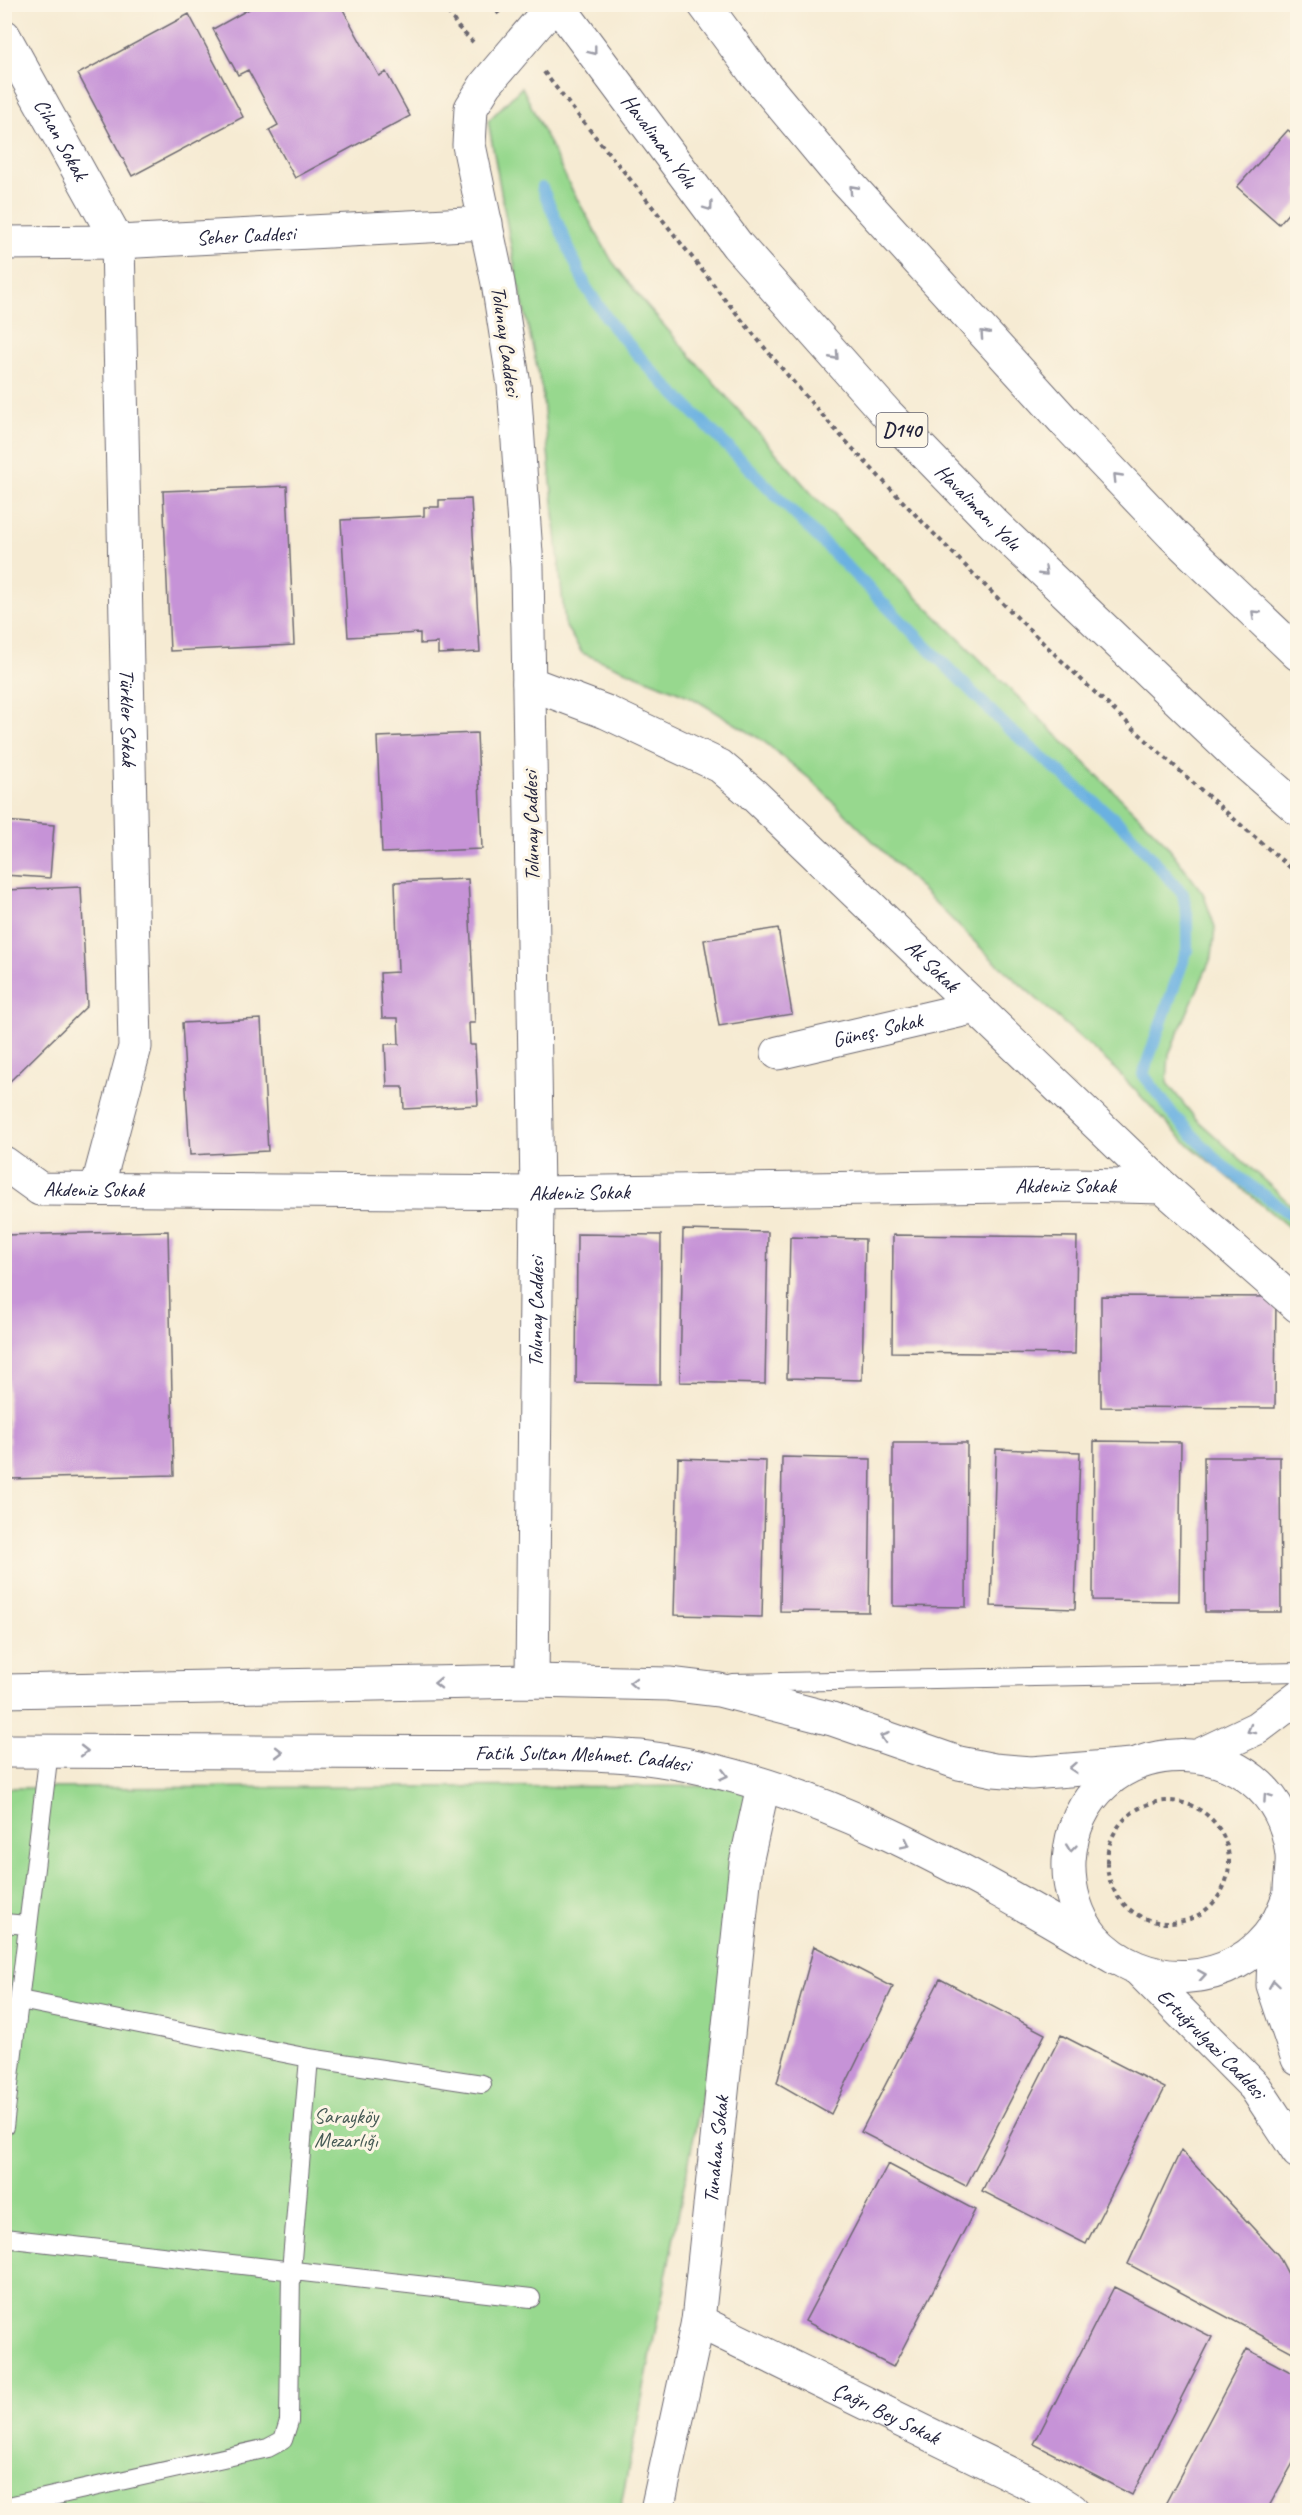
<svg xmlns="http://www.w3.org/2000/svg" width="1302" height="2515" viewBox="0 0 1302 2515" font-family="Caveat,sans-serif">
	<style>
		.green { fill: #97d88e; stroke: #5c7d64; stroke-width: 1.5 }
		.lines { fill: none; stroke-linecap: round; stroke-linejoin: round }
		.stream { stroke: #6ab1e1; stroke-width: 12 }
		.building { fill: #c693d7 }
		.service-casing { stroke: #6c6870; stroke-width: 20 }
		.minor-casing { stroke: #6c6870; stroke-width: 35 }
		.tertiary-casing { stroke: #6c6870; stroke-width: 35 }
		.trunk-casing { stroke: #6c6870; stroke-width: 35 }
		.path { stroke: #6c6870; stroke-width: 4; stroke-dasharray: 4.5 4.5; stroke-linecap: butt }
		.service { stroke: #fff; stroke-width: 18 }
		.minor { stroke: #fff; stroke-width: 33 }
		.tertiary { stroke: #fff; stroke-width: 33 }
		.trunk { stroke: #fff; stroke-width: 33 }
		.oneway { stroke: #9c9ca7 }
		.labels { text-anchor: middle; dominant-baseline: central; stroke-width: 6; stroke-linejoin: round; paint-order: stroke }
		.shield { fill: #fcf5e5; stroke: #63616e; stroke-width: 1.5 }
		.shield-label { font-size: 20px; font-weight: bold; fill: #22223b }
		.street-label { font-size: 21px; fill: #22223b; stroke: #fcf5e5 }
		.park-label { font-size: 21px; fill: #455954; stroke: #fcf5e5 }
	</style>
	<rect width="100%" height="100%" fill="#fcf5e5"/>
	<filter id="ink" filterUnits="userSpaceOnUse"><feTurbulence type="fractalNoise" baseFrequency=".0167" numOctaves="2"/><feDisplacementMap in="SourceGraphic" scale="12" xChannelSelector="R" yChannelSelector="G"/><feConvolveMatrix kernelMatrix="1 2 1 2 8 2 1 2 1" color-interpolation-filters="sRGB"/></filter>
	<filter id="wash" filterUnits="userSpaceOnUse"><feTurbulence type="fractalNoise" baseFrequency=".008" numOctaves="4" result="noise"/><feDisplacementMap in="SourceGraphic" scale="24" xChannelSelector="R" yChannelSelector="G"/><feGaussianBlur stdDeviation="1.35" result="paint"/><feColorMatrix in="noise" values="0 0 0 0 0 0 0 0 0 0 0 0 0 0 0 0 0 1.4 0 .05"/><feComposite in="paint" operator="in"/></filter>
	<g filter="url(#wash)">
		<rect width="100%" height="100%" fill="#f6ebd3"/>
		<path class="green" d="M522,87L571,188L612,261L646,305L812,494L1162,839L1203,893L1215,927L1212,956L1169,1054L1167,1083L1195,1118L1297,1210V1234L1181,1138L1111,1065L992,959L810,779L762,740L691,697L582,653L565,625L542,390L515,268L488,121Z
			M763,1786L620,2510H5L4,1788Z"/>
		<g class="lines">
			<path class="stream" d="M542,188L586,287L613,327L654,373L1008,728L1125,828L1183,894L1187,914V950L1143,1074L1174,1116L1222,1165L1298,1220"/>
		</g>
		<g id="blocks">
			<path class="building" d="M258,4H340L379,76L386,72L410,116L295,178L269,130L278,125L248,70L238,75L213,29Z
				M189,14L243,117L132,176L78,74Z
				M1288,130L1298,138V202L1279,224L1237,187Z
				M287,486L294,645L170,651L163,491Z
				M471,499L480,652L438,654V643L420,644V633L348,637L341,520L424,516V507H439V500Z
				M477,733L482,849L382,853L377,737Z
				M4,821L54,825L50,878L4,875Z
				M468,879L475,1023H469L470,1045H475L478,1105L404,1109L403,1087H387L385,1044H399L398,1018H382L380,973L398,972L395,882Z
				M81,887L87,1006L4,1087V890Z
				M778,928L792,1014L719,1026L704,940Z
				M261,1019L268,1151L190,1155L182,1023Z
				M683,1230L768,1232L765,1384L680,1382Z
				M168,1231L174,1475L10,1479L4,1235Z
				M577,1234L661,1235L660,1384L576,1383Z
				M893,1235L1077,1237L1075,1354L892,1352Z
				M790,1237L865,1239L862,1380L787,1378Z
				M1101,1296L1276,1297L1275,1408L1101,1407Z
				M1094,1441L1181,1442L1179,1601L1093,1600Z
				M893,1443H967L966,1607L893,1606Z
				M996,1449L1080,1452L1075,1609L991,1606Z
				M782,1457L871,1459L869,1612L780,1611Z
				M1204,1457H1280L1281,1612H1205Z
				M678,1458L766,1461L762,1617L674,1615Z
				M814,1946L893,1987L831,2114L777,2083Z
				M940,1979L1045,2034L966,2186L861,2132Z
				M1061,2035L1165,2088L1086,2244L982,2191Z
				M1181,2150L1278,2255L1298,2293V2355L1128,2264Z
				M888,2164L975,2210L893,2367L805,2321Z
				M1114,2287L1212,2337L1132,2495L1034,2444Z
				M1247,2349L1298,2376V2454L1267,2510H1162Z"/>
		</g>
	</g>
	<g filter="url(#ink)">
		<use href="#blocks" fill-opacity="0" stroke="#6c6870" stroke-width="1.5"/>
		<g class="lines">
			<defs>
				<path id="service" d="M732,1683L1298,1672
					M4,1923L27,1925
					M20,2000L309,2058L482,2084
					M4,2127L49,1751
					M4,2238L531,2298
					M4,2507L268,2448L283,2440L289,2421L291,2271L309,2058"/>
				<g id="minor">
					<path id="s1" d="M4,36L118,242L135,1047L97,1189"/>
					<path id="s2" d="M4,243L118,242L486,223"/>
					<path id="s3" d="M529,683L606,712L720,766L753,794L1163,1187L1298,1306"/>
					<path id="s4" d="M778,1053L976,1007"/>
					<path id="s5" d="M4,1163L40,1189L537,1193L1076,1185L1163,1187"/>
					<path id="s6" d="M532,1681L537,1193L527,567L514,385L498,283L469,145L471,108L486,84L554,4"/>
					<path id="s7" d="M698,2321L1033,2485L1072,2510"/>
					<path id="s8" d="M657,2510L698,2321L746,1863L763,1786"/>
				</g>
				<g id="tertiary">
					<path d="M4,1691L532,1681L669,1684L719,1690L832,1719L959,1763L994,1770L1031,1773L1132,1765"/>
					<path id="s9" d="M4,1751L558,1753C585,1754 613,1754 640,1757C811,1778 971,1873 1117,1959"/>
					<path d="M1200,1755L1257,1728L1298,1697"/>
					<path d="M1290,1891C1290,1879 1293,1866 1292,1855C1278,1721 1078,1722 1069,1861C1068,1887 1076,1917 1093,1937C1142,1993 1235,1990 1276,1925C1285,1910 1290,1891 1298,1875"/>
					<path d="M1275,1925L1273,1985L1298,2059"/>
					<path id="s10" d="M1140,1971L1255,2087L1298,2152"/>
				</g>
				<g id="trunk">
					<path id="s11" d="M557,4L737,245L887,414L994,524L1235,754L1298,809"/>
					<path d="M704,4L754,72L834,168L1066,423L1172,534L1298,654"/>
				</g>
			</defs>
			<use href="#service" class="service-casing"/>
			<use href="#minor" class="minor-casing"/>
			<use href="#tertiary" class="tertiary-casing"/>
			<use href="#trunk" class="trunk-casing"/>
			<path class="path" d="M443,4L458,27L473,42
				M492,4L499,14
				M544,72C580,119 618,164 655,210C715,287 776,365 842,437C985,591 1137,738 1298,874
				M1107 1862a61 61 0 1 1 122 0a61 61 0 1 1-122 0Z"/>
			<use href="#service" class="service"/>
			<use href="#minor" class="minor"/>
			<use href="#tertiary" class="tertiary"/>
			<use href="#trunk" class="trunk"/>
		</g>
		<defs><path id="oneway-chevron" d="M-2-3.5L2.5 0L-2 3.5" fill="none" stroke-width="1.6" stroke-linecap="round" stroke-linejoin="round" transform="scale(1.5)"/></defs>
		<g class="oneway">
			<use href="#oneway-chevron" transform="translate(593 51) rotate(52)"/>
			<use href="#oneway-chevron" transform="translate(853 189) rotate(-132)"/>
			<use href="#oneway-chevron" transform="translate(709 207) rotate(54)"/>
			<use href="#oneway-chevron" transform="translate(984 334) rotate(-132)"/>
			<use href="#oneway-chevron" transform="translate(835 356) rotate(48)"/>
			<use href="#oneway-chevron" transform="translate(1117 477) rotate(-134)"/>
			<use href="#oneway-chevron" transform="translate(1044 572) rotate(44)"/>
			<use href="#oneway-chevron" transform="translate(1255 614) rotate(-136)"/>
			<use href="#oneway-chevron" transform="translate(438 1683) rotate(179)"/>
			<use href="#oneway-chevron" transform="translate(633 1683) rotate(-178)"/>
			<use href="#oneway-chevron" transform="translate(1251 1730) rotate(151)"/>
			<use href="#oneway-chevron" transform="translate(884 1737) rotate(-161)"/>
			<use href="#oneway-chevron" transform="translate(84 1751)"/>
			<use href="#oneway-chevron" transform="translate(279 1752)"/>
			<use href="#oneway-chevron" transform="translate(1073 1768) rotate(176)"/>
			<use href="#oneway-chevron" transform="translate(724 1775) rotate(14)"/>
			<use href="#oneway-chevron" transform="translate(1267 1797) rotate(-125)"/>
			<use href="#oneway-chevron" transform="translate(906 1844) rotate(26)"/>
			<use href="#oneway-chevron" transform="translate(1071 1848) rotate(96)"/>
			<use href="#oneway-chevron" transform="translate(1202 1975) rotate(-9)"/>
			<use href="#oneway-chevron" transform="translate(1274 1984) rotate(-98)"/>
		</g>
	</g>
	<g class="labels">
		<rect class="shield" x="876.5" y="413" width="51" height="34" rx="4.5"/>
		<g class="shield-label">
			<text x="902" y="430">D140</text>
		</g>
		<g class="street-label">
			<text stroke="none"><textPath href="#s1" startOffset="118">Cihan Sokak</textPath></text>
			<text stroke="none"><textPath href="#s11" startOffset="171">Havalimanı Yolu</textPath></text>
			<text stroke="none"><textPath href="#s2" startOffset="242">Seher Caddesi</textPath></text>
			<text transform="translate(506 341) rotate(82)">Tolunay Caddesi</text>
			<text stroke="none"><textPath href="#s11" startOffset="657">Havalimanı Yolu</textPath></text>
			<text stroke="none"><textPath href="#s1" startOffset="711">Türkler Sokak</textPath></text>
			<text transform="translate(531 826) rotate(-91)">Tolunay Caddesi</text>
			<text stroke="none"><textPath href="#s3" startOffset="500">Ak Sokak</textPath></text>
			<text stroke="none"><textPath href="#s4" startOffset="102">Güneş. Sokak</textPath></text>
			<text stroke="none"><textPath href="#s5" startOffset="1070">Akdeniz Sokak</textPath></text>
			<text stroke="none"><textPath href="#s5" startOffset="98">Akdeniz Sokak</textPath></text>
			<text stroke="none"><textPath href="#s5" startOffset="584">Akdeniz Sokak</textPath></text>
			<text stroke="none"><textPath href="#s6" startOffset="369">Tolunay Caddesi</textPath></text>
			<text stroke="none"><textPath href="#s9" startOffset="579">Fatih Sultan Mehmet. Caddesi</textPath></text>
			<text stroke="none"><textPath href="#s10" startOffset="102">Ertuğrulgazi Caddesi</textPath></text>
			<text stroke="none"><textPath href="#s8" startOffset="366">Tunahan Sokak</textPath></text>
			<text stroke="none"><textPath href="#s7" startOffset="210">Çağrı Bey Sokak</textPath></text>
		</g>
		<g class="park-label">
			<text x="346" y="2116">Sarayköy<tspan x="346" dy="24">Mezarlığı</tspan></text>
		</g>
	</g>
	<rect width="1302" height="2515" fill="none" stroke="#fcf5e5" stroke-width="24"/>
</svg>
